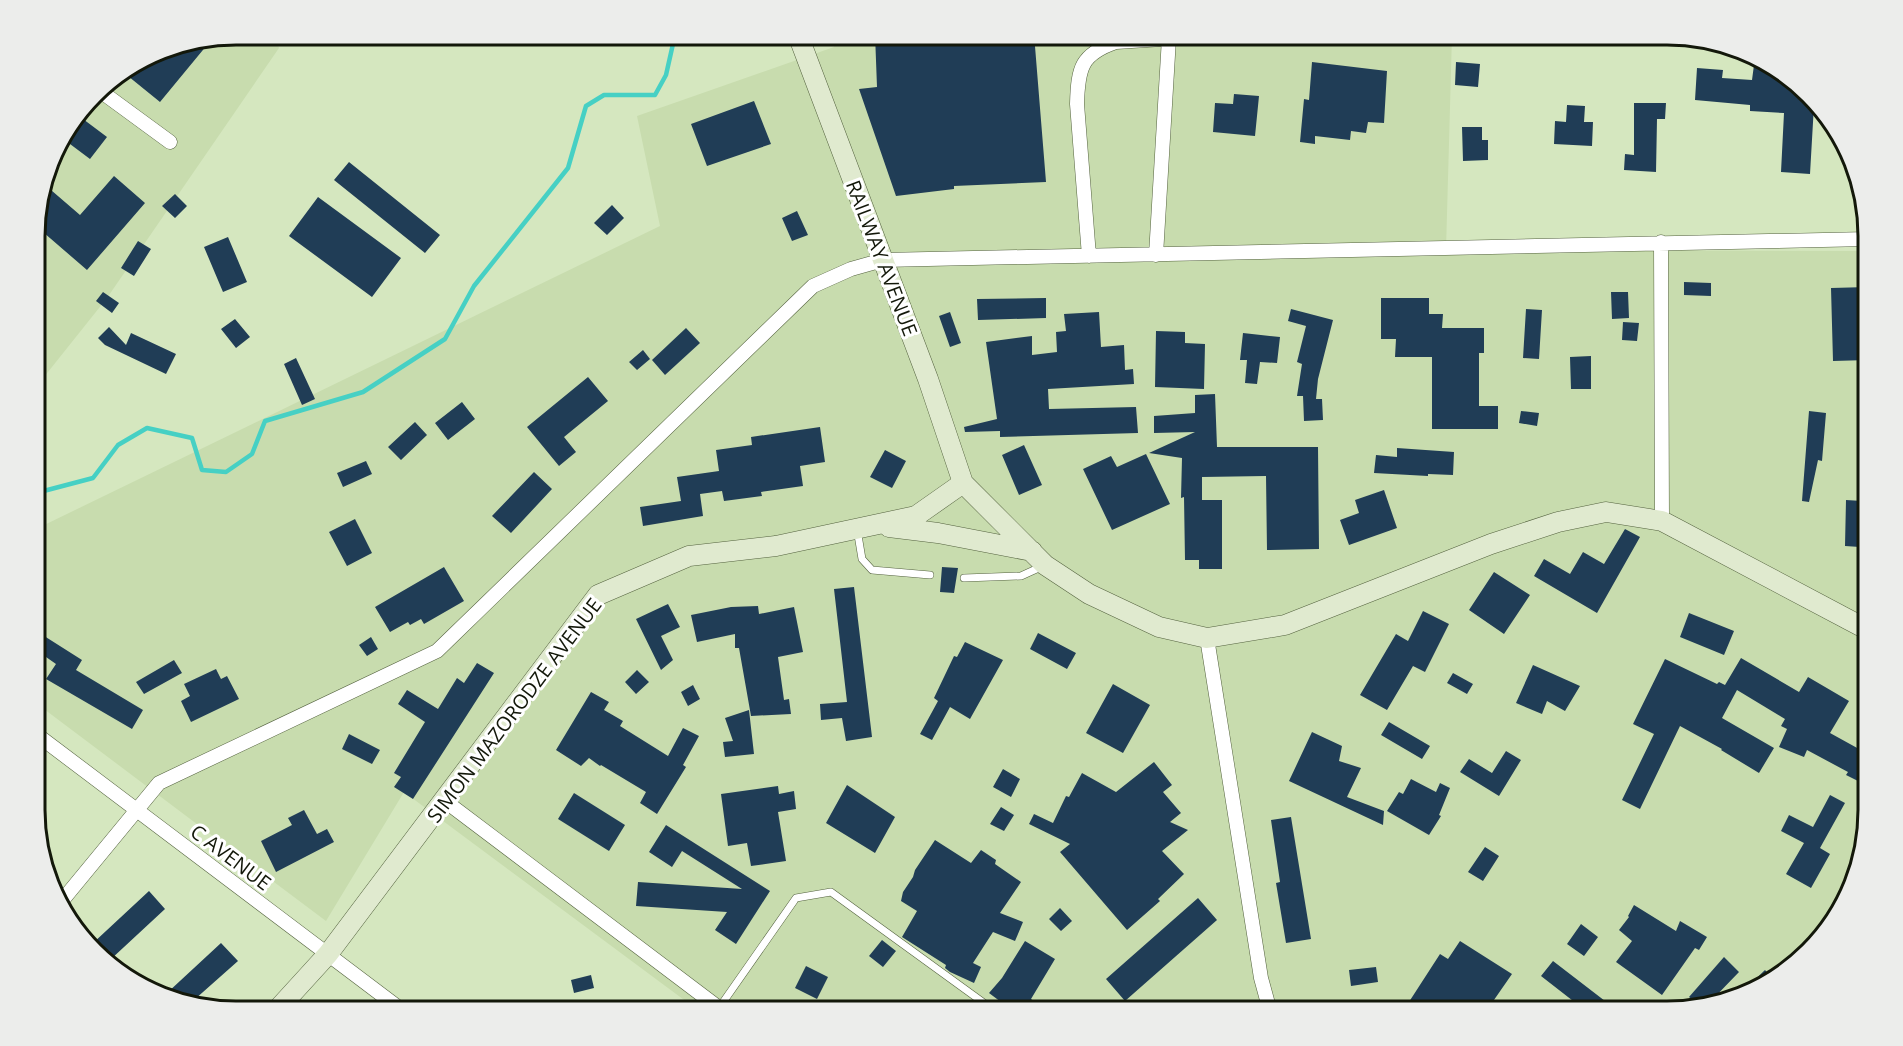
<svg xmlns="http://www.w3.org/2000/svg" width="1903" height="1046" viewBox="0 0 1903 1046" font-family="'Open Sans',sans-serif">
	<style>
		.built { fill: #c8dcae }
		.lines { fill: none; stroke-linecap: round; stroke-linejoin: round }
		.stream { stroke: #46d0c4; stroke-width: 4.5 }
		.building { fill: #203d56 }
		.lane-casing { stroke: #54623f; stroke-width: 8 }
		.street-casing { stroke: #54623f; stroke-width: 15 }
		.secondary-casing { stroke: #54623f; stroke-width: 21 }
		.lane { stroke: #fff; stroke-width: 7 }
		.street { stroke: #fff; stroke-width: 14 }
		.secondary { stroke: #e0eacf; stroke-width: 20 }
		.labels { text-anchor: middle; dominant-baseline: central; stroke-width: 6; stroke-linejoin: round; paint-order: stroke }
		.street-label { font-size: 20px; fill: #13180a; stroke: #fff }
		.rim { fill: none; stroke: #13180a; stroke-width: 3 }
	</style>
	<rect width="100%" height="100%" fill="#d5e7bf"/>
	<path class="built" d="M236,35H274L279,48L107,298L36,387V210L55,147L103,85L159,50Z
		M830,35H1452L1446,250L1868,251V823L1842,910L1768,984L1680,1011H699L404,792L326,921L36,703V529L660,226L637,116L834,47Z"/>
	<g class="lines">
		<path class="stream" d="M36,493L93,478L118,445L147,428L192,438L202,470L226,472L252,454L265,421L363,392L445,339L474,286L568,168L586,106L604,95H655L666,75L675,35"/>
	</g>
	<path class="building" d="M875,34H1034L1046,182L954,186V189L896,196L859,89L877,87Z
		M212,39L160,102L123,72L159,50Z
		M1312,62L1387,71L1384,123L1368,122L1366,133L1351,131L1350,140L1315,136V144L1300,142L1304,99L1309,100Z
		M1456,62L1480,64L1478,87L1455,85Z
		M1754,65L1774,67L1814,105L1810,174L1781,172L1784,113L1750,111V105L1695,100L1697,68L1723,70L1722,78L1752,80Z
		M1234,94L1259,96L1255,136L1213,132L1215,103L1233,104Z
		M754,101L771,144L707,166L691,124Z
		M1634,103H1666L1665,119H1657L1656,172L1624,170L1625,154L1634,155Z
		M1567,105L1585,106L1584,122H1593L1592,146L1554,144L1555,121L1566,122Z
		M79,116L107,137L90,159L62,138Z
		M1462,127H1482V140H1488V160L1463,161Z
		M349,162L440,235L425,253L334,180Z
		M114,176L145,203L87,270L36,226V210L44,184L80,215Z
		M175,194L187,206L175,218L162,206Z
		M318,197L401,258L372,297L289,236Z
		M612,205L624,218L607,235L594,223Z
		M797,211L808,235L792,241L782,218Z
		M228,237L247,282L223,292L204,247Z
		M138,241L151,249L134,276L121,268Z
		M1684,282L1711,283V296L1684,295Z
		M1868,287V360L1833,361L1831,288Z
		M103,292L119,303L112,313L96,301Z
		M1611,292H1628L1629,318L1612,319Z
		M1046,298V318L978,320L977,299Z
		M1381,298H1429V314H1443L1442,328H1484V353H1479V406H1498V429H1432V357H1395L1396,339H1381Z
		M1291,309L1333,320L1318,379L1316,399H1322L1323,420L1304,421L1303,396H1297L1302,364L1297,362L1306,326L1288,321Z
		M1526,309L1542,310L1539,359L1523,358Z
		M950,312L961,343L950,347L939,316Z
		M1099,312L1101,347L1124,345L1125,370L1133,369L1134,384L1048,389L1049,409L1136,407L1138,433L1000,437V431L965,432L964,427L997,419L986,342L1032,336V355L1057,352L1056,332L1066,331L1064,314Z
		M235,319L250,337L236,348L221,329Z
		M1623,322L1639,323L1637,341L1622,340Z
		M109,327L126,345L131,333L176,354L166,374L105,345L98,338Z
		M686,328L700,343L665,375L652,360Z
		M1156,331L1185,332V343L1205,344L1204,389L1155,387Z
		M1243,333L1280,337L1277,363L1260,362L1257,384L1245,383L1247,360H1240Z
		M643,350L650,359L637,370L629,362Z
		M1591,356V389H1571L1570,357Z
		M296,358L315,399L302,405L284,364Z
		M588,377L608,401L564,437L576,452L559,466L527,427Z
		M1215,394L1217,447H1318L1319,549L1267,550L1266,476L1202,477V500H1222V569H1199V560H1185L1184,497L1181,498L1182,458L1149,453L1195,432L1154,433V416L1195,413V395Z
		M462,402L475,419L448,440L435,423Z
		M1521,411L1539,413L1537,426L1519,423Z
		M1809,411L1826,413L1822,461L1818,460L1809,502L1802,501Z
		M415,422L427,435L401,460L388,447Z
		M820,427L825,462L800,466L803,486L761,492L762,496L724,501L722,491L700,494L703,516L643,526L640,507L681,501L677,477L719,471L716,450L752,445L751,437Z
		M1024,445L1042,485L1019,495L1002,455Z
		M1397,448L1454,452L1453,475L1428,474V476L1374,473L1376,455L1397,457Z
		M885,450L906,461L892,488L870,477Z
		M1146,454L1170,504L1112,530L1083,469L1111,456L1117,467Z
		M366,461L372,474L343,487L337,473Z
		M534,472L552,489L511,533L492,516Z
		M1384,490L1397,528L1349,545L1340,520L1359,513L1355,500Z
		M1846,500L1862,501L1860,547L1845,546Z
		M355,519L372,553L347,566L329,532Z
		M1625,529L1640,537L1597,613L1534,576L1544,559L1570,574L1583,552L1604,564Z
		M444,567L464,601L424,624L421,619L410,625L408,622L390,632L375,607Z
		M942,567L958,568L954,593L940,592Z
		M1494,572L1530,595L1504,634L1469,610Z
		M854,587L872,737L846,741L842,718L821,720L820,704L847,702L834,589Z
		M668,604L680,627L661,636L673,660L661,670L636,619Z
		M758,606L759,614L794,607L803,652L778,657L784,700L789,699L791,714L751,716L739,648H735V634L697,642L691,615L731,607Z
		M1423,611L1449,624L1425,672L1413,666L1387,710L1360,695L1396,634L1408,641Z
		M1689,613L1734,631L1724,655L1680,637Z
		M1038,633L1076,653L1067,669L1030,649Z
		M41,634L82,660L76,670L143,710L132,729L46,679L56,664L36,650V642Z
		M371,637L378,649L367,656L359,645Z
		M965,642L1003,660L970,719L950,707L932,740L920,734L938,701L934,698L954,656L957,657Z
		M1741,658L1799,692L1808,677L1849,701L1830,733L1859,749L1868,730V786L1846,775L1848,772L1807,750L1804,757L1779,747L1787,729L1781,726L1785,719L1737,690L1722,718L1774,748L1759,773L1721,750L1722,749L1680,726L1640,809L1622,800L1654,734L1633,724L1665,659L1717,684L1719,682L1725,685Z
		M174,660L182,673L144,694L136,682Z
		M477,663L494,673L413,799L394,787L401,777L394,773L425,722L398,704L407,690L438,709L457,678L464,683Z
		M1533,665L1580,686L1565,711L1547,701L1542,714L1516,703Z
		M216,669L221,679L227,676L239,699L191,722L181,701L190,696L184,684Z
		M637,670L649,682L636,694L625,682Z
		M1453,673L1473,684L1467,694L1447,683Z
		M1113,684L1150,705L1123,753L1086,733Z
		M693,685L700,699L688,706L681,692Z
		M591,692L609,702L604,710L623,721L620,726L668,756L683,728L699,736L683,765L686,767L657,814L640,803L646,792L601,765L600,766L589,758L581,766L556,750Z
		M749,710L754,754L725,757L723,742L733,741L725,718Z
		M1389,722L1430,746L1422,759L1381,735Z
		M1312,732L1342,746L1339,761L1361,768L1347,797L1384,811L1383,825L1289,781Z
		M349,734L380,750L372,764L342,749Z
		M1506,751L1521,760L1499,796L1460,772L1469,759L1492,773Z
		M1154,762L1172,785L1163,792L1181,813L1170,822L1188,830L1162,851L1184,874L1158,899L1160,901L1127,930L1060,852L1070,844L1029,824L1034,814L1053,823L1066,796L1069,797L1082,773L1116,792Z
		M1003,769L1020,779L1011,797L993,787Z
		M1411,779L1436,792L1440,783L1450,788L1439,815L1441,816L1429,835L1387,811L1399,792L1403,794Z
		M847,785L895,817L875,853L826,823Z
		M778,786L779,794L794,791L796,809L778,812L786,861L751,866L747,843L728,846L721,794Z
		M574,793L625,825L609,851L558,819Z
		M1830,795L1845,803L1820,848L1830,854L1811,888L1786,874L1804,843L1781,831L1789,815L1813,827Z
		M1001,807L1014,815L1004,831L990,824Z
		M304,810L317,834L327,829L334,842L276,872L261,841L292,825L288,818Z
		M1291,817L1311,939L1286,943L1276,883L1280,882L1271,820Z
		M666,825L770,891L736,944L715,930L727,912L636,906L638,882L742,889L682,851L672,867L649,852Z
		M935,840L971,863L981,850L996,860L995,864L1021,882L1000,913L1023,922L1015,941L993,932L973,963L981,967L974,983L950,972L945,968L946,965L902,937L917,911L901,901L903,892L913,877L915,870Z
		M1485,847L1499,856L1483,881L1468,872Z
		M149,891L165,909L110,960L92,944Z
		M1198,898L1217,920L1125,1001L1106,979Z
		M1634,905L1676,931L1680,921L1707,937L1699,950L1695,948L1662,995L1616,962L1632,941L1619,930L1629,917L1628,916Z
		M1060,908L1072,921L1061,931L1049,919Z
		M1581,924L1598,937L1584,956L1567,944Z
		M882,940L896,951L883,967L869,956Z
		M1025,941L1055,959L1031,999L1047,1011H1013L989,993L1002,978Z
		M1460,941L1512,974L1487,1010L1415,1011L1407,1005L1440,954L1448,959Z
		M221,943L238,961L194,1000L167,993Z
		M1724,957L1739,972L1710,1002L1699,1005L1689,997Z
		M1553,961L1618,1011H1586L1541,976Z
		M806,966L828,977L817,999L795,988Z
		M1376,967L1378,982L1351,986L1349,970Z
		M1765,970L1773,979L1768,984L1742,992Z
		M591,975L594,988L574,993L571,980Z"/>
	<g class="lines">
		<defs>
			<path id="lane" d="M857,529L862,559L872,570L930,575
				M964,578L1021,576L1043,566
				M719,1008L796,898L831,892L995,1011"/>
			<path id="street" d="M99,90L170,142
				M1661,242L1662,521
				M1156,255L1169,38
				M1089,256L1077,104C1078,68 1081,54 1116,42L1224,35
				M1207,638L1261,978L1270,1011
				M36,734L403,1011
				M445,801L723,1011
				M61,902L159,783L437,651L813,286L851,269L883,260L1868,239"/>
			<path id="secondary" d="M798,35L928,379L963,483L1045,565L1089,594L1159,627L1207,638L1285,625L1491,544L1558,522L1606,512L1662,521L1868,630
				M889,527L938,533L1032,551
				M276,1011L328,954L598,595L689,556L776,546L916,516L963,483"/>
		</defs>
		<use href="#lane" class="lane-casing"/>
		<use href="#street" class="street-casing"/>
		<use href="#secondary" class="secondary-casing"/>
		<use href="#lane" class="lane"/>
		<use href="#street" class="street"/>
		<use href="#secondary" class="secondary"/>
	</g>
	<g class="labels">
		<g class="street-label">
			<text transform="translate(882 258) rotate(69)">RAILWAY AVENUE</text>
			<text transform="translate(514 710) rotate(-53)">SIMON MAZORODZE AVENUE</text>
			<text transform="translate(231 857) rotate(37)">C AVENUE</text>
		</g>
	</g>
	<path d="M0 0H1903V1046H0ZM236 45H1667A191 191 0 0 1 1858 236V810A191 191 0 0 1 1667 1001H236A191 191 0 0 1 45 810V236A191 191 0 0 1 236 45Z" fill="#ecedeb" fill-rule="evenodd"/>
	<path class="rim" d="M236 45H1667A191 191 0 0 1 1858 236V810A191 191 0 0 1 1667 1001H236A191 191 0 0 1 45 810V236A191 191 0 0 1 236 45Z"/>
</svg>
